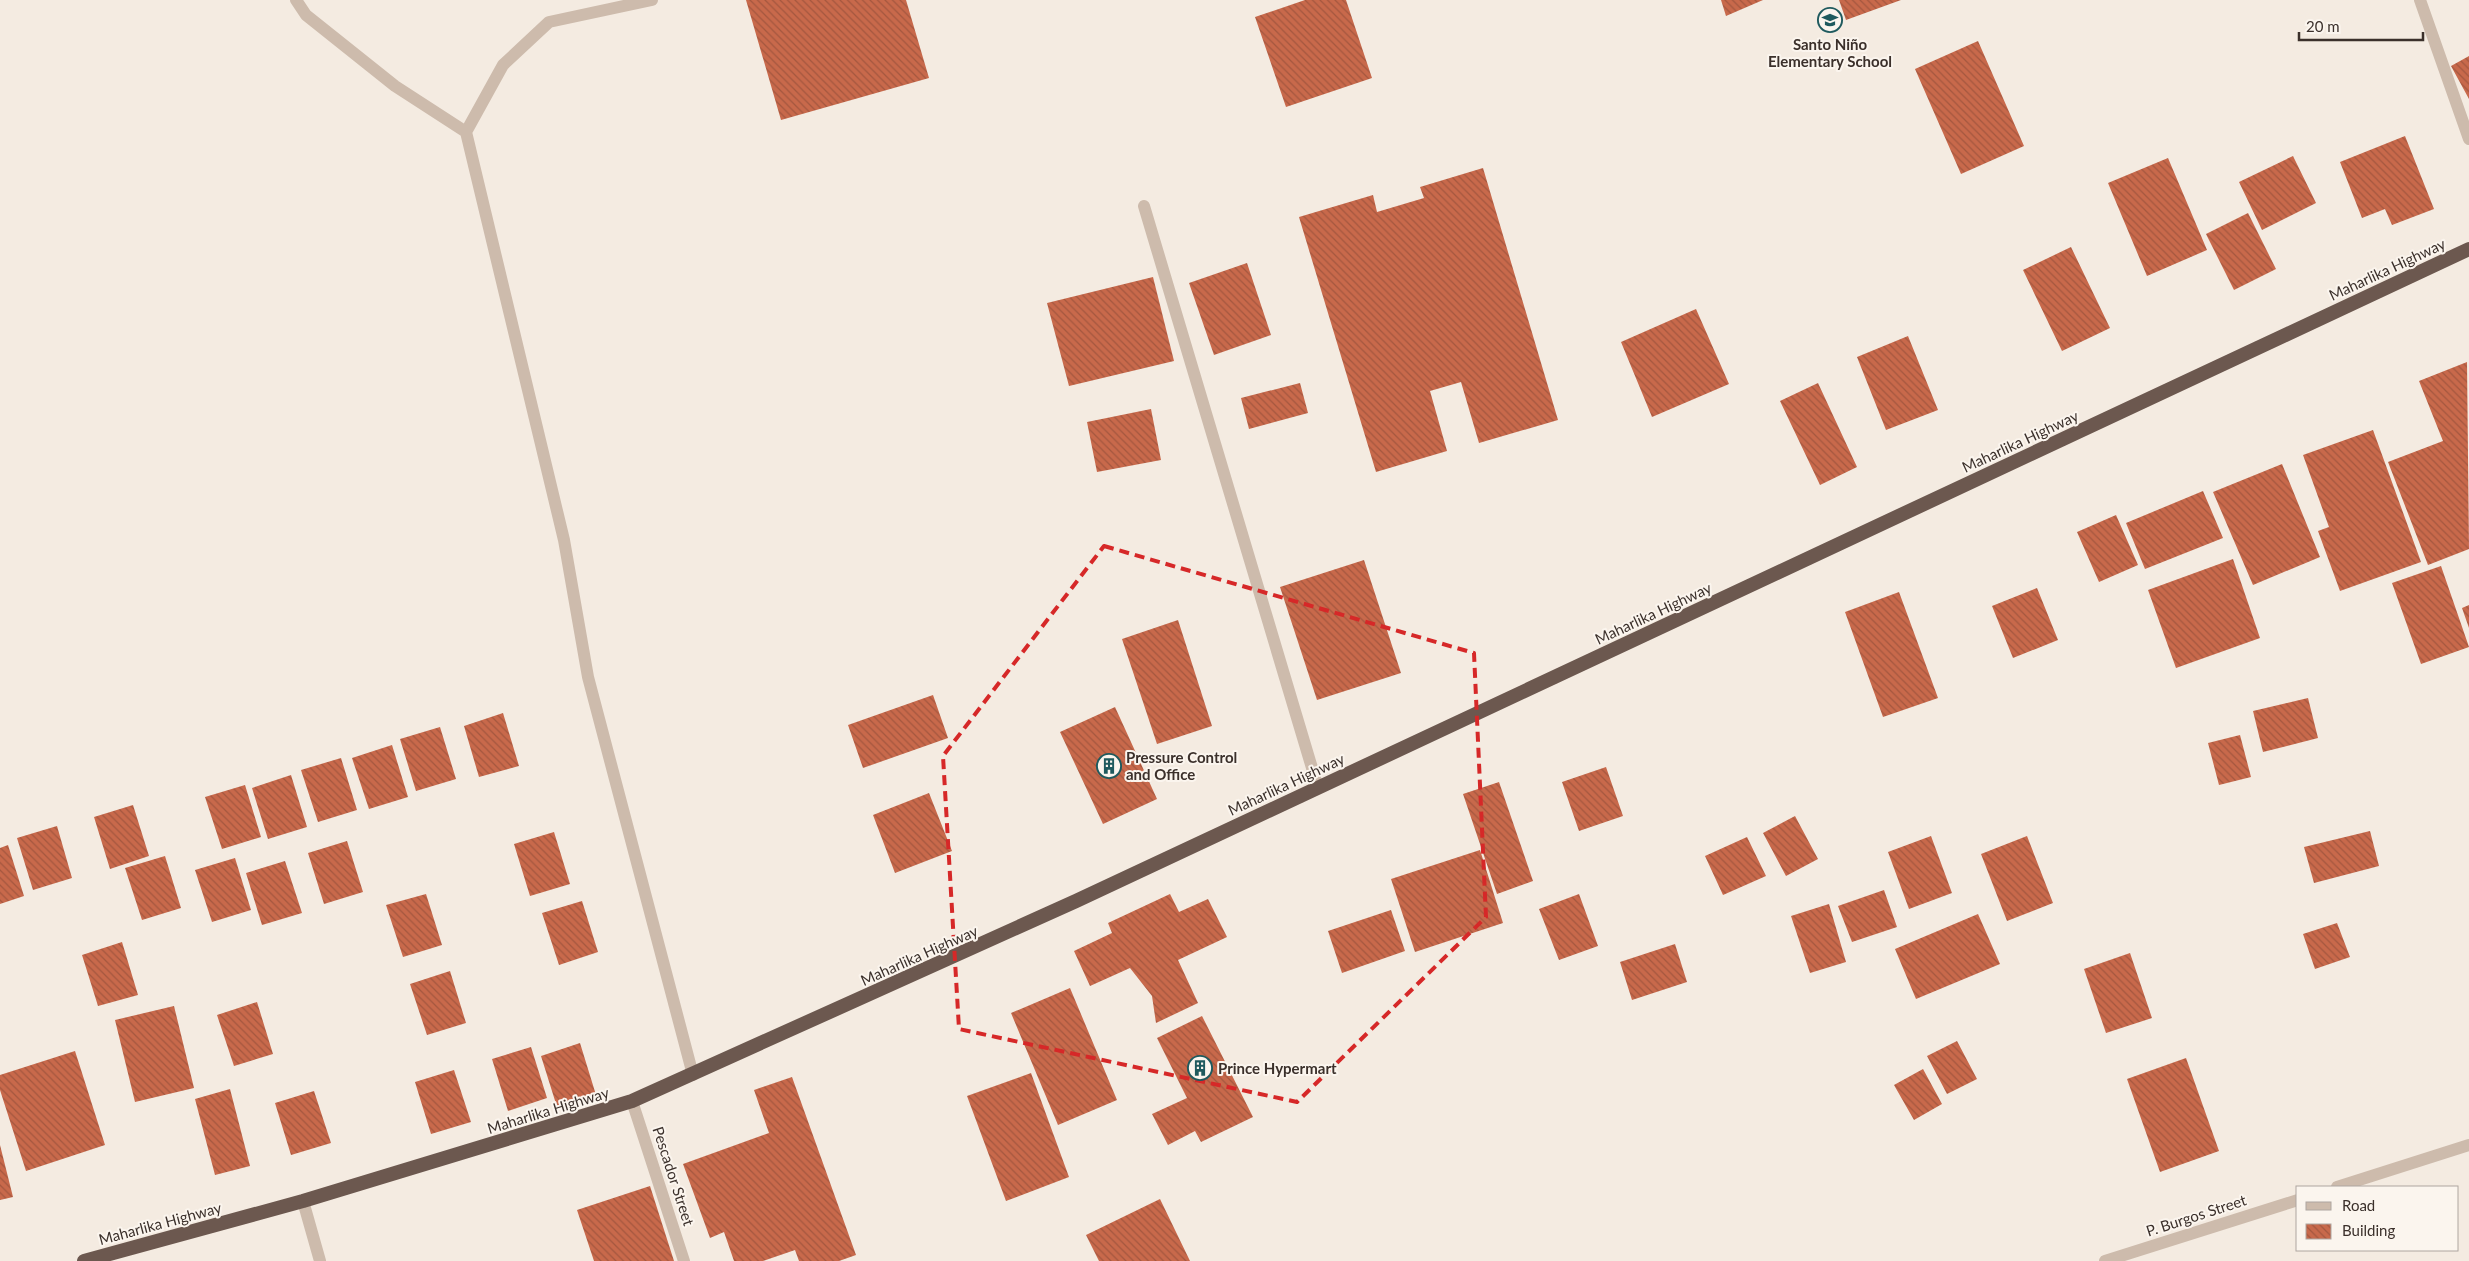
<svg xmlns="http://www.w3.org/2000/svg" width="2469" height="1261" viewBox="0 0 2469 1261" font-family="Lato,sans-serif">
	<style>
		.building { fill: url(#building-back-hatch) }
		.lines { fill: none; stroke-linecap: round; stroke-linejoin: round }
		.service { stroke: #cdbbac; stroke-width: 12 }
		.minor { stroke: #cdbbac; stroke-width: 12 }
		.trunk { stroke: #6c584f; stroke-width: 14 }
		.marked { fill: none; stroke: #d62828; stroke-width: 4; stroke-dasharray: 10 6; stroke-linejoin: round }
		.labels { text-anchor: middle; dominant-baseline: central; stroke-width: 4; stroke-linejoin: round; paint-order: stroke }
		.poi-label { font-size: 15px; font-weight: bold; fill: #3b302b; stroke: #fbf5ee; text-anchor: start }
		.street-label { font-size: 15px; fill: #3b302b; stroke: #fbf5ee }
	</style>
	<defs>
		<pattern id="building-back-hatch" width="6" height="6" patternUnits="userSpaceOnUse" patternTransform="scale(1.25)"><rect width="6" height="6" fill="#c8694b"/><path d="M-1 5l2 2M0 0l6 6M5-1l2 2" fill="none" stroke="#a4573f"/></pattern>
	</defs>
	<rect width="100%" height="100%" fill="#f4ebe1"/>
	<path class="building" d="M746,0H906L929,78L781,120Z
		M1305,0H1346L1372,78L1286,107L1255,17Z
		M1721,0H1763L1726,16Z
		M1839,0H1901L1846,20Z
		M1978,41L2024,146L1961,174L1915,69Z
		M2469,56V99L2451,66Z
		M2405,136L2434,209L2392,225L2385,209L2362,218L2340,162Z
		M2293,156L2316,203L2262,230L2239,182Z
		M2168,158L2207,250L2147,276L2108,183Z
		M1483,168L1558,420L1479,443L1461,382L1430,391L1447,451L1376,472L1299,217L1373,195L1377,212L1424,198L1420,187Z
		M2248,213L2276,269L2234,290L2206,234Z
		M2071,247L2110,328L2062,351L2023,270Z
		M1247,263L1271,335L1214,355L1189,283Z
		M1153,277L1174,361L1069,386L1047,303Z
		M1696,309L1729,384L1652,417L1621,342Z
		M1908,336L1938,410L1886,430L1857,357Z
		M2467,362L2469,549L2428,565L2388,462L2443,441L2419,381Z
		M1300,383L1308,413L1249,429L1241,398Z
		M1818,383L1857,467L1820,485L1780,401Z
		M1151,409L1161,460L1097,472L1087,422Z
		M2373,430L2421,562L2340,591L2318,531L2329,527L2303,455Z
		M2282,464L2320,557L2253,585L2213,492Z
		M2203,491L2223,538L2145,569L2126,523Z
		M2116,515L2138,565L2099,582L2077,532Z
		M2233,559L2260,638L2176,668L2148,590Z
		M1364,560L1401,673L1317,700L1280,587Z
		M2441,566L2469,647L2421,664L2392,583Z
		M2037,588L2058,640L2013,658L1992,606Z
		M1899,592L1938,698L1883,717L1845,612Z
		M2469,605V628L2462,608Z
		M1178,620L1212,726L1157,744L1122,639Z
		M933,695L948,738L863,768L848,725Z
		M2308,698L2318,738L2263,752L2253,711Z
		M1115,707L1157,799L1103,824L1060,732Z
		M503,713L519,766L479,777L464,726Z
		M440,727L456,779L416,791L400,739Z
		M2240,735L2251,777L2219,785L2208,743Z
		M392,745L408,797L369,809L352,758Z
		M341,758L357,810L318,822L301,770Z
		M1606,767L1623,816L1579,831L1562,782Z
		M291,775L307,827L268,839L252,788Z
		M1499,782L1533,881L1497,894L1463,794Z
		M245,785L261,837L222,849L205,797Z
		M929,793L952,851L895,873L873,815Z
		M133,805L149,856L110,869L94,817Z
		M1795,816L1818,859L1786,876L1763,833Z
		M57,826L72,878L33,890L17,838Z
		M2370,831L2379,866L2314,883L2304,847Z
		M554,832L570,884L530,896L514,844Z
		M1931,836L1952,893L1909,909L1888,852Z
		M2027,836L2053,903L2007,921L1981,854Z
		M1747,837L1766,876L1723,895L1705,856Z
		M347,841L363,892L324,904L308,853Z
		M8,845L24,896L0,904V848Z
		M1480,850L1503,923L1415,952L1391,879Z
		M165,856L181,908L142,920L125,868Z
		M235,858L251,910L212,922L195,870Z
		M285,861L302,913L262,925L246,873Z
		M1884,890L1897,927L1852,942L1838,906Z
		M426,894L442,945L403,957L386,905Z
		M1170,894L1179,912L1208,899L1227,937L1178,960L1198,1003L1156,1023L1152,996L1130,968L1090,986L1074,951L1112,933L1108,923Z
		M1579,894L1598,946L1559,960L1539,909Z
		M582,901L598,952L559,965L542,913Z
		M1829,904L1846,962L1810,973L1791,916Z
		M1391,910L1405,951L1342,973L1328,931Z
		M1978,914L2000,964L1916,999L1895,949Z
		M2337,923L2350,957L2315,969L2303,934Z
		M122,942L138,995L98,1006L82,955Z
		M1675,944L1687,982L1632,1000L1620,962Z
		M2130,953L2152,1018L2106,1033L2084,969Z
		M450,971L466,1023L427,1035L410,984Z
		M1070,988L1117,1100L1058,1125L1011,1013Z
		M257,1002L273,1054L234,1066L217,1015Z
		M174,1006L194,1088L135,1102L115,1020Z
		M1202,1016L1253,1117L1201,1142L1195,1131L1168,1145L1152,1114L1187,1098L1157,1038Z
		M1957,1041L1977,1079L1947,1094L1927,1056Z
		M580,1043L596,1095L557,1107L541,1056Z
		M531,1047L547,1098L508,1111L492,1059Z
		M75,1051L105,1145L26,1171L0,1090V1075Z
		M2186,1058L2219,1151L2160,1172L2127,1079Z
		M1923,1069L1942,1104L1914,1120L1894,1085Z
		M454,1070L471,1122L431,1134L415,1082Z
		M1031,1073L1069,1177L1006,1201L967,1096Z
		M792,1077L856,1255L839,1261H799L795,1250L763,1261H734L724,1232L710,1238L683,1164L769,1133L754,1090Z
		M230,1089L250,1166L215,1175L195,1099Z
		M314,1091L331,1143L291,1155L275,1103Z
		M0,1145L13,1197L0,1200Z
		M650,1186L674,1261H594L577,1210Z
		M1160,1199L1190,1261H1099L1086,1235Z"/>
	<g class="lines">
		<path class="service" d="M296,0L306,15L395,86L466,132
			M652,0L549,22L503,65L466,132L564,540L588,677L693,1075"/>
		<path class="minor" d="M2420,0L2469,139
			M1144,206L1318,788
			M632,1101L684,1261
			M2337,1187L2469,1145
			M303,1201L320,1261
			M2105,1261L2298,1200"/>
		<path class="trunk" d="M84,1261L303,1201L632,1101L1076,901L2469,249"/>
	</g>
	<path class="marked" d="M1104,546L1474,653L1486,917L1297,1102L959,1029L943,756Z"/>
	<defs>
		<symbol id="school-ring" viewBox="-11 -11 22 22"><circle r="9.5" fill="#fbf5ee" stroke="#1f5a5e" stroke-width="1.5"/><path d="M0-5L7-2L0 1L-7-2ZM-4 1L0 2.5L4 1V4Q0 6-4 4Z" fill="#1f5a5e"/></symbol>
		<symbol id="building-ring" viewBox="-11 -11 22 22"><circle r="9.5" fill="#fbf5ee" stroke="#1f5a5e" stroke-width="1.5"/><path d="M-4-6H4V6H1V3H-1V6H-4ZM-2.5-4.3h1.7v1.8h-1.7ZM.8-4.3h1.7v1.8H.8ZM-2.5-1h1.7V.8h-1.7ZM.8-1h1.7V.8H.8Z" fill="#1f5a5e"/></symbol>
	</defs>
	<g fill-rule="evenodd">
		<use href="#school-ring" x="1816" y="6" width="28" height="28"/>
		<use href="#building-ring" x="1095" y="752" width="28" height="28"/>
		<use href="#building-ring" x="1186" y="1054" width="28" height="28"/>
	</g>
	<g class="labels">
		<g class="poi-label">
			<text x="1830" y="44" text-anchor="middle">Santo Niño<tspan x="1830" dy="17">Elementary School</tspan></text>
			<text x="1126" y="757">Pressure Control<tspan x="1126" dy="17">and Office</tspan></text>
			<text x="1218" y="1068">Prince Hypermart</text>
		</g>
		<g class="street-label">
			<text transform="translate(2387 269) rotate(-25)">Maharlika Highway</text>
			<text transform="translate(2020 441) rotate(-25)">Maharlika Highway</text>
			<text transform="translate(1653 613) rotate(-25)">Maharlika Highway</text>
			<text transform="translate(1286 784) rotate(-25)">Maharlika Highway</text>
			<text transform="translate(919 955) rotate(-24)">Maharlika Highway</text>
			<text transform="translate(548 1110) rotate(-17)">Maharlika Highway</text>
			<text transform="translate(674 1176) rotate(72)">Pescador Street</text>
			<text transform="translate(2196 1215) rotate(-18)">P. Burgos Street</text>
			<text transform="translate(160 1223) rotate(-15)">Maharlika Highway</text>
		</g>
	</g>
	<rect x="2296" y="1186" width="162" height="65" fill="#fbf5ee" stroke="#aea6a0"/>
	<rect x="2306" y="1202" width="25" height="8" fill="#cdbbac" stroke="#aea6a0"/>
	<text x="2342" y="1211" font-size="15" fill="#3b302b">Road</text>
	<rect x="2306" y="1224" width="25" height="15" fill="url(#building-back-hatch)" stroke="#aea6a0"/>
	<text x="2342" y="1236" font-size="15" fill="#3b302b">Building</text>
	<path d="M2299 32v8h124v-8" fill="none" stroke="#3b302b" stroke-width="2.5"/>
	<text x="2306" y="32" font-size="15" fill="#3b302b" stroke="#fbf5ee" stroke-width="4" paint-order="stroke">20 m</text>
</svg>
